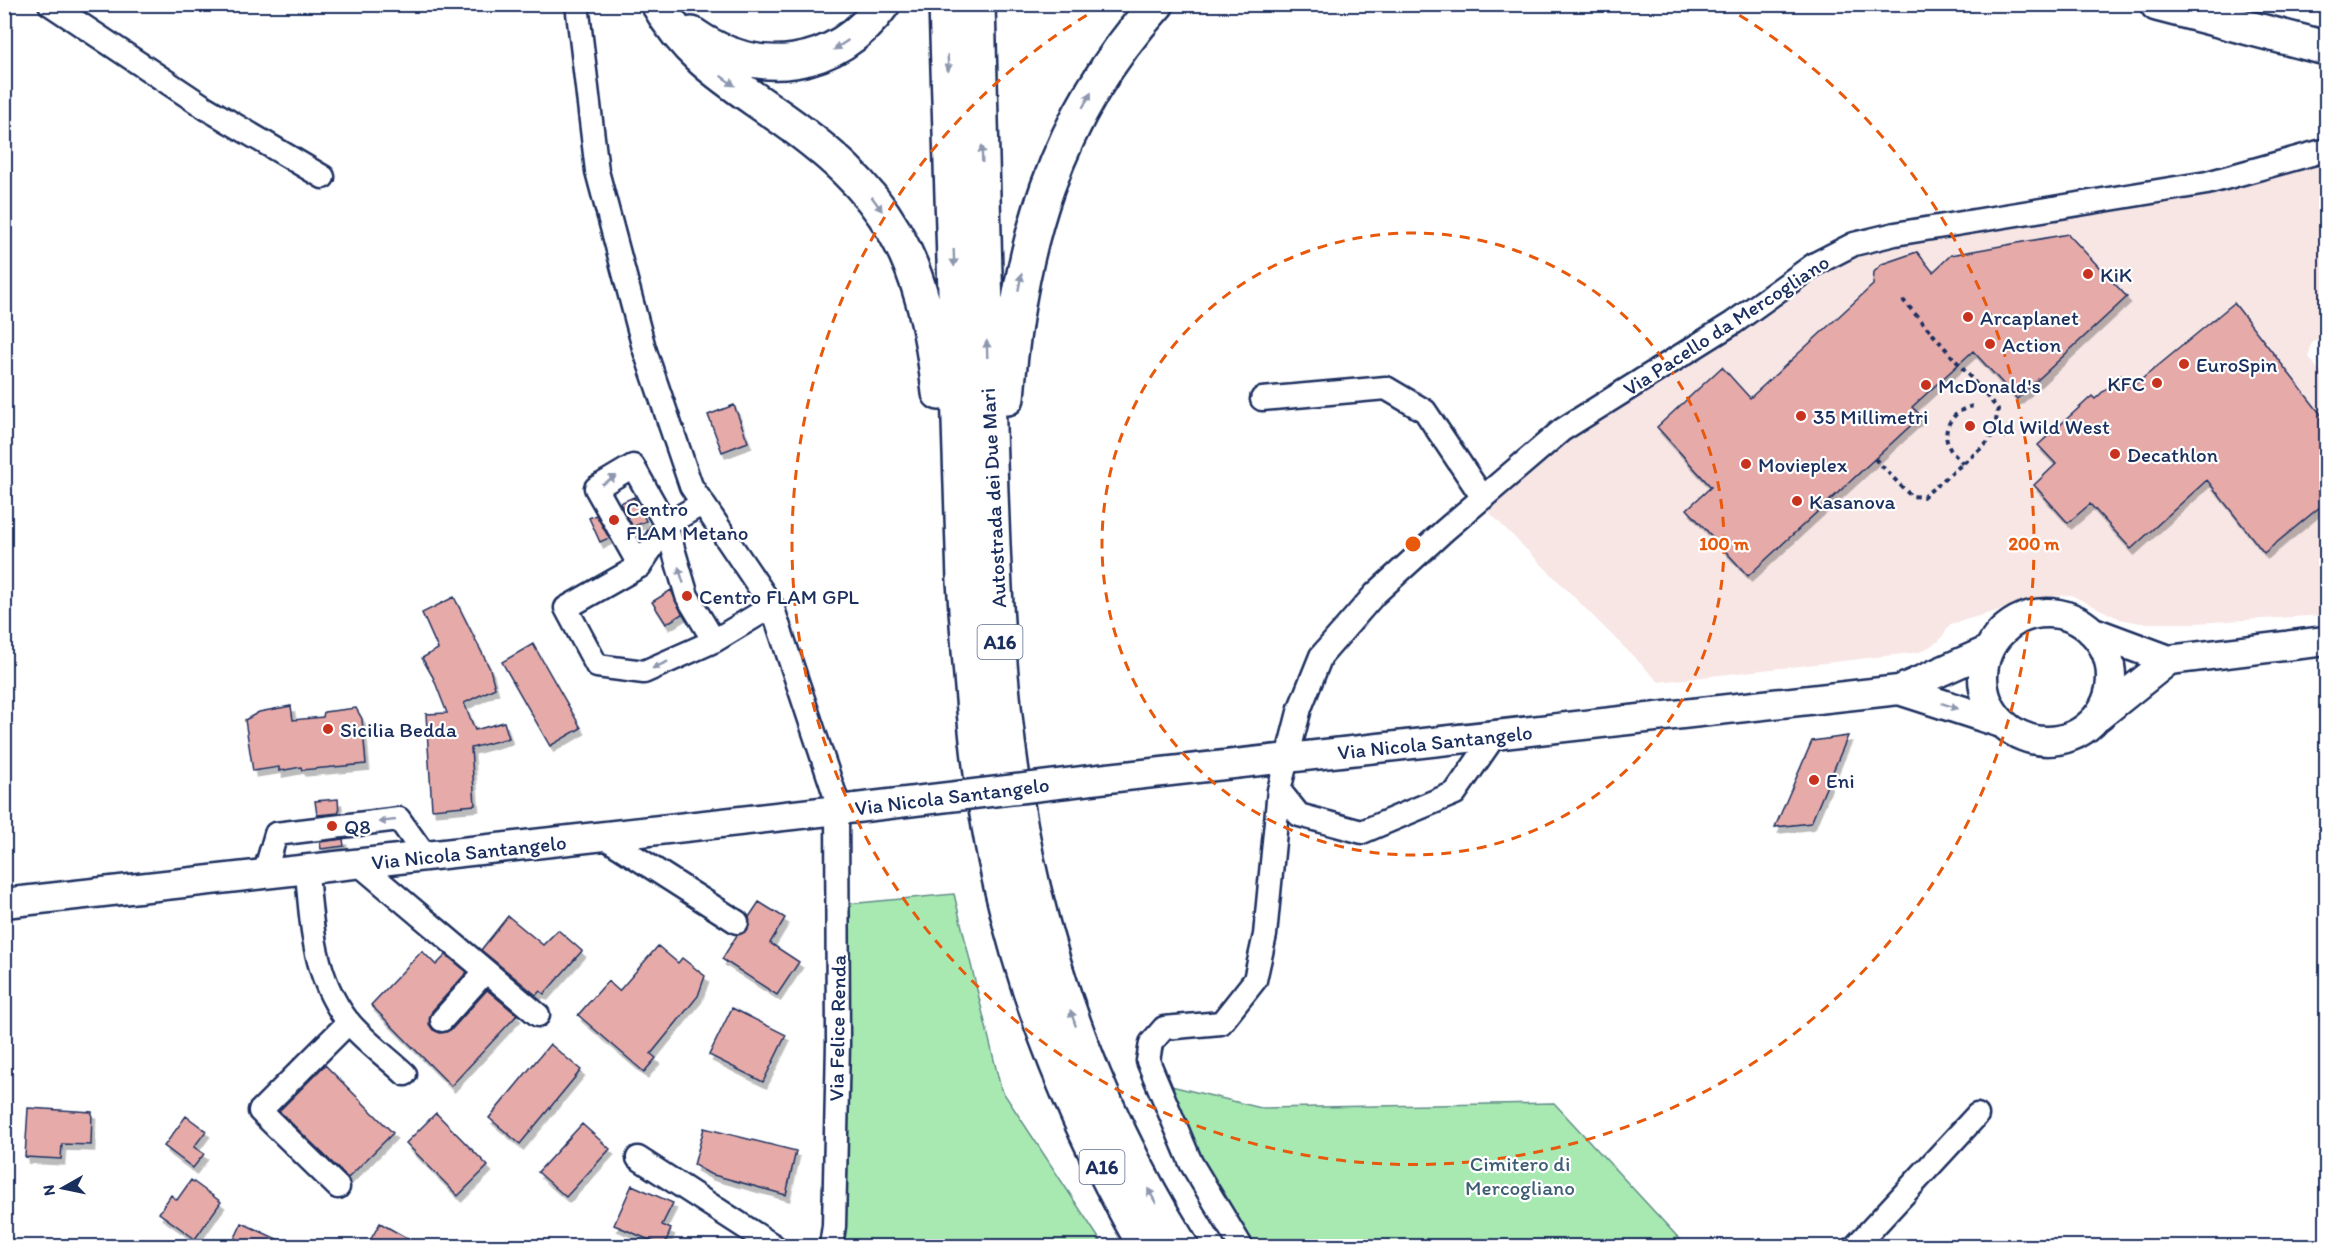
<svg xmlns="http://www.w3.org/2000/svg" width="2331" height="1251" viewBox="0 0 2331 1251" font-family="Itim,sans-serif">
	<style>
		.built { fill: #f8e6e5 }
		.green { fill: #a8e9b2; stroke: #628c88; stroke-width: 1.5 }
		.building { fill: #e6aba9; stroke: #1b2f5e; stroke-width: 1.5; filter: url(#shadow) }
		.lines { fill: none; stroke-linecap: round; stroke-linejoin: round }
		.minor-casing { stroke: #1b2f5e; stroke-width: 27 }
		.major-casing { stroke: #1b2f5e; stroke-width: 33 }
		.highway-casing { stroke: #1b2f5e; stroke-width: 38 }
		.path { stroke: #1b2f5e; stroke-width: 4; stroke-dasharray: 4.5 4.5; stroke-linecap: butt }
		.minor { stroke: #fff; stroke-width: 22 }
		.major { stroke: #fff; stroke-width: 28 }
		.highway { stroke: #fff; stroke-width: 33 }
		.major-bridge-casing { stroke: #1b2f5e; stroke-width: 33; stroke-linecap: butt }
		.major-bridge { stroke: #fff; stroke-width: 28 }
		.oneway { fill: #8d97ae }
		.ring { fill: none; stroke: #e8590c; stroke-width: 3; stroke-dasharray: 10 8 }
		.poi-dot { fill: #c8321e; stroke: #fff; stroke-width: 2 }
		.labels { text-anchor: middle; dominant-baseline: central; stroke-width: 4.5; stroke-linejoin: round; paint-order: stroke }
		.shield { fill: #fff; stroke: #5f6d8e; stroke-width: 1.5 }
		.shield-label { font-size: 20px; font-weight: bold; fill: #1b2f5e }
		.poi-label { font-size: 21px; fill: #1b2f5e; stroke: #fff; text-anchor: start }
		.street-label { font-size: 21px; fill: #1b2f5e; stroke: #fff }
		.park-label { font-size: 21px; fill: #3e5e73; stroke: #fff }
		.centre { fill: #e8590c; stroke: #fff; stroke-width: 3 }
		.ring-label { font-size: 18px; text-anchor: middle; font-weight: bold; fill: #e8590c; stroke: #fff; stroke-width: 4.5; stroke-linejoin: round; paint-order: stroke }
	</style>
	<defs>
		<filter id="shadow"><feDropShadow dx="3.5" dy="6" stdDeviation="0" flood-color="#0004"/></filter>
	</defs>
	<rect width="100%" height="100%" fill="#fff"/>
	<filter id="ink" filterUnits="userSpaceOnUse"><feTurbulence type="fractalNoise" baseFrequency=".0167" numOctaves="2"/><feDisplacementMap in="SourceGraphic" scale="12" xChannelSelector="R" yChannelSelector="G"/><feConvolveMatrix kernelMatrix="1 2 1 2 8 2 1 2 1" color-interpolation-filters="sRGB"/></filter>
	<g filter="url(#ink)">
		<path class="built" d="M2326,150V333L2311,344L2309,357L2326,380V615L2195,623H2140L2120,619L2071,595L2045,597L1951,624L1939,641L1920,652L1659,682L1479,502L1562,430L1854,244Z"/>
		<path class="green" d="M954,894L1001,1089L1104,1246H840L848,904Z
			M1159,1083L1261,1108L1554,1103L1686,1246H1241Z"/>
		<path class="building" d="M2068,234L2127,297L2017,399L1973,351L1912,407L1921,416L1748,576L1687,509L1711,487L1657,427L1722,367L1750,398L1873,285L1874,272L1882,264L1917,252L1933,272L1951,255Z
			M2234,303L2326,421V502L2264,553L2207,480L2131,549L2090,504L2068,523L2034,485L2056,464L2038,445L2092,396L2095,399L2121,375L2131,388Z
			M734,405L748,442L722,452L708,415Z
			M634,497L646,521L633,527L620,503Z
			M596,515L609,538L600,542L589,518Z
			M671,590L682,614L666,624L652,602Z
			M454,597L490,669L495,688L464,703L475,730L504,722L509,738L471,748L475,805L432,809L426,714L447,713L433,677L422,658L438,649L422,613Z
			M533,644L581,728L550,746L502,662Z
			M291,706L293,720L323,717L324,712L356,708L362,719L366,764L302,770L301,767L279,771V767L253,771L245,720L259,712Z
			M1848,736L1811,823L1775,827L1812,741Z
			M338,799L339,813L317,815L315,801Z
			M343,839L344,846L321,849L320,842Z
			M759,902L785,918L770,943L799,962L777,995L722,959L737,935L748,930L749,917Z
			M508,916L543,945L558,930L582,951L544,994L540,991L536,995L481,950Z
			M658,946L678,963L682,958L705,976L698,996L651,1054L656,1058L644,1072L578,1015L608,981L619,991Z
			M422,951L436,965L446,955L467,972L432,1011L429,1024L433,1030L440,1033L452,1029L487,990L517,1015L451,1086L371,1005Z
			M732,1008L786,1035L763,1082L709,1055Z
			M550,1044L581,1070L520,1144L489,1118Z
			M325,1065L393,1133L348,1178L279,1111Z
			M28,1108L92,1112L91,1145L62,1144L61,1159L25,1157Z
			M436,1113L488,1166L458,1196L406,1143Z
			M186,1116L206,1131L194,1147L204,1154L193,1168L164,1146Z
			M582,1124L610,1149L566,1197L538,1172Z
			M704,1128L796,1151L786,1195L710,1174L694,1165Z
			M191,1180L221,1202L195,1239L159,1213L171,1195L177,1200Z
			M632,1185L673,1203L662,1225L671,1229L664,1246L614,1225Z
			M242,1223L292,1246H231Z
			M380,1223L421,1246H367Z"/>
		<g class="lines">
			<defs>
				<path id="minor" d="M50,4L206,108L323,177
					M577,4L597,171L644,348L691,486L772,606L837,801L838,1043L834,1226L831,1246
					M1262,399L1386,388L1425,411L1483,498
					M703,503L666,525L687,596L714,641L772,606
					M640,566L666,525L633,466L596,488L640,566L566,608L597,666L644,672L714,641
					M1279,790L1299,815L1362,832L1455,793L1495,735
					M604,837L737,922
					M359,864L538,1015
					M307,871C311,924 314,977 347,1020C363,1040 387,1057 405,1074
					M264,875L276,834L399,819L426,857
					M442,1020L485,972
					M638,1158L774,1246
					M338,1187L260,1111L349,1022
					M1241,1246L1191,1163L1148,1061L1151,1043L1164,1028L1221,1023L1255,980L1265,935L1279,790L1300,708L1321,656L1375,594L1445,530L1562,430L1733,323L1815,264L1854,244L1895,234L2207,183L2326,150
					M1856,1246L1977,1115"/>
				<path id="major" d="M1983 677a64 64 0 1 1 128 0a64 64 0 1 1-128 0Z
					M2091,631L2169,660L2326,641
					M1899,690L2001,723
					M2098,717L2169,660
					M1108,778L1899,690L1989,650
					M4,903L856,808"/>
				<path id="highway" d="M658,4C687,56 726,79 773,112C888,191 924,254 939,393
					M946,4L964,581C971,684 978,789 1002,891C1031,1016 1081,1135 1145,1246
					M978,4C981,133 985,261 988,389C992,549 996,730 1033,886C1063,1012 1113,1136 1181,1246
					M2157,4L2326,48
					M692,34C757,80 836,70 883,4
					M1007,398C1018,250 1054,117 1157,4"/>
			</defs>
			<use href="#minor" class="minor-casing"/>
			<use href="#major" class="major-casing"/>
			<use href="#highway" class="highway-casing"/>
			<path class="path" d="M1997,427L2006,438
				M1875,459L1911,496L1923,497L1985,445C1996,433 1995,424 1998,409L1903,300
				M1963,464C1959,459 1953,454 1950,449C1939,429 1954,409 1974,406"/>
			<use href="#minor" class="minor"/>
			<use href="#major" class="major"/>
			<use href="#highway" class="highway"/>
			<defs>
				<path id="major-bridge" d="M856,808L1108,778"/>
			</defs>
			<use href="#major-bridge" class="major-bridge-casing"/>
			<use href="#major-bridge" class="major-bridge"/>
		</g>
		<defs><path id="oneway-solid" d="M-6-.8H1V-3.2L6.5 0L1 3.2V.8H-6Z" transform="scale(1.5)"/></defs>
		<g class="oneway">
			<use href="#oneway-solid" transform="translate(841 45) rotate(146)"/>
			<use href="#oneway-solid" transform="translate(948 63) rotate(88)"/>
			<use href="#oneway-solid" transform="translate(728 81) rotate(35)"/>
			<use href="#oneway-solid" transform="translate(1087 100) rotate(-60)"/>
			<use href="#oneway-solid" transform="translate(982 154) rotate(-92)"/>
			<use href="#oneway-solid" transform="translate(877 204) rotate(54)"/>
			<use href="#oneway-solid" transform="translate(954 258) rotate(88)"/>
			<use href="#oneway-solid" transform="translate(1020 282) rotate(-79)"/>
			<use href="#oneway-solid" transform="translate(987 349) rotate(-92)"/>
			<use href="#oneway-solid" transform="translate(609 480) rotate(-31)"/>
			<use href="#oneway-solid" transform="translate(681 575) rotate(-107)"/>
			<use href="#oneway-solid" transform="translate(660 665) rotate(156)"/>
			<use href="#oneway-solid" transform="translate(1950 706) rotate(18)"/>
			<use href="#oneway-solid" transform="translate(387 821) rotate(174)"/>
			<use href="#oneway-solid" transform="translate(1073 1018) rotate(-109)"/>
			<use href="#oneway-solid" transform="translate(1152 1196) rotate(-119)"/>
		</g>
	</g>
	<g class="ring">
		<circle cx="1413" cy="544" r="311"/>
		<path d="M1724 6A621 621 0 1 1 1102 6"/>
	</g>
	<g class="poi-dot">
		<circle cx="2088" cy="274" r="6"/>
		<circle cx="1968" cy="317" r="6"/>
		<circle cx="1990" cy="344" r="6"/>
		<circle cx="2184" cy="364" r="6"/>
		<circle cx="2157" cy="383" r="6"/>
		<circle cx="1926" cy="385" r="6"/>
		<circle cx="1801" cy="416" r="6"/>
		<circle cx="1970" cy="426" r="6"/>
		<circle cx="2115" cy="454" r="6"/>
		<circle cx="1746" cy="464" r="6"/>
		<circle cx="1797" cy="501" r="6"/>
		<circle cx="614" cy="520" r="6"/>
		<circle cx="687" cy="596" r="6"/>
		<circle cx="328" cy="729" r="6"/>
		<circle cx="1814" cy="780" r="6"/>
		<circle cx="332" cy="826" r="6"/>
	</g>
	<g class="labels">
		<g class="shield">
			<rect x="977.5" y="625" width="45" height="34" rx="4.5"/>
			<rect x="1079.5" y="1150" width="45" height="34" rx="4.5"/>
		</g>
		<g class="shield-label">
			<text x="1000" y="642">A16</text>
			<text x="1102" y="1167">A16</text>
		</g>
		<g class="poi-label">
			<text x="2100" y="274">KiK</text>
			<text x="1980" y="317">Arcaplanet</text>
			<text x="2002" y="344">Action</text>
			<text x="2196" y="364">EuroSpin</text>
			<text x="2145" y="383" text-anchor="end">KFC</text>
			<text x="1938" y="385">McDonald's</text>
			<text x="1813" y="416">35 Millimetri</text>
			<text x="1982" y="426">Old Wild West</text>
			<text x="2127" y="454">Decathlon</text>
			<text x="1758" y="464">Movieplex</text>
			<text x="1809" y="501">Kasanova</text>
			<text x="626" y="508">Centro<tspan x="626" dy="24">FLAM Metano</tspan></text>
			<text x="699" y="596">Centro FLAM GPL</text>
			<text x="340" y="729">Sicilia Bedda</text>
			<text x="1826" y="780">Eni</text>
			<text x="344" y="826">Q8</text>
		</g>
		<g class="street-label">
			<text transform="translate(1726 325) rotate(-33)">Via Pacello da Mercogliano</text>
			<text transform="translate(993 498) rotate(-93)">Autostrada dei Due Mari</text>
			<text transform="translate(1435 742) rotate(-6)">Via Nicola Santangelo</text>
			<text transform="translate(952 796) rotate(-7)">Via Nicola Santangelo</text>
			<text transform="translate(469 852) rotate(-6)">Via Nicola Santangelo</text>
			<text transform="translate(837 1028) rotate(-89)">Via Felice Renda</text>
		</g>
		<g class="park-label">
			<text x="1520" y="1163">Cimitero di<tspan x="1520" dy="24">Mercogliano</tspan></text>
		</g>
	</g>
	<circle cx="1413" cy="544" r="9" class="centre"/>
	<g class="ring-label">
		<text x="1724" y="550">100 m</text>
		<text x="2034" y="550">200 m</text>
	</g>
	<rect width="2331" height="1251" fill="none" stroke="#fff" stroke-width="24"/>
	<rect x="12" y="12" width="2307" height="1227" fill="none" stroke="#1b2f5e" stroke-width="2" filter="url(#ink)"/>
	<g transform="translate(63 1188) rotate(261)" stroke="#ffffff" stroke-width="4.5" paint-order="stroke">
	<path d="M0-4.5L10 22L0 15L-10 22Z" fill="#1b2f5e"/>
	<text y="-9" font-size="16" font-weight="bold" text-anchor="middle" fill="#1b2f5e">N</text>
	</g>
</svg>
